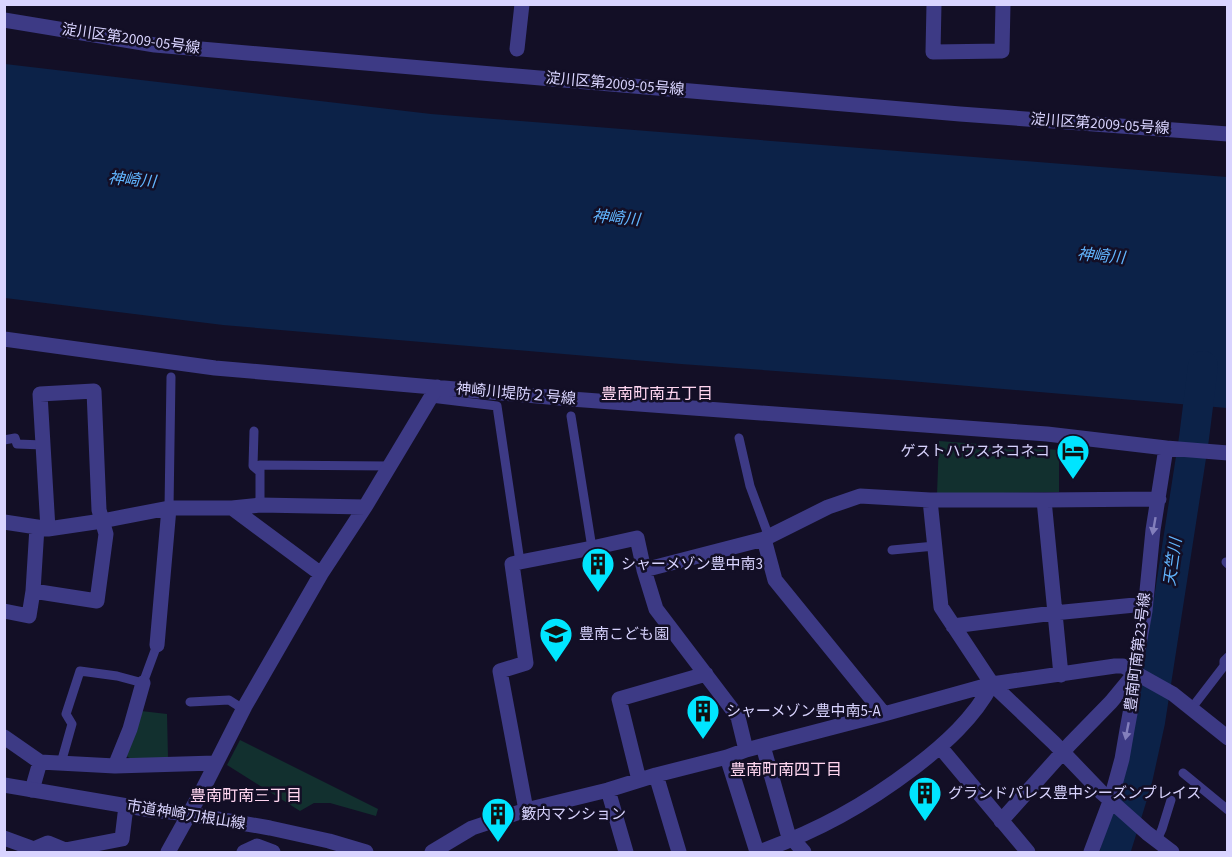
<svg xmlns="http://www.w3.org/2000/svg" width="1232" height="857" viewBox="0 0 1232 857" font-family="'Source Sans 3','Noto Sans JP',sans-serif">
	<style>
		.green { fill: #12302f }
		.water { fill: #0c2248 }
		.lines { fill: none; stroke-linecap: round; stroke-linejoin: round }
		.river { stroke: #0c2248; stroke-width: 30 }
		.service { stroke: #3d3a85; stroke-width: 9 }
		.minor { stroke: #3d3a85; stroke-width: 15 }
		.tertiary { stroke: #3d3a85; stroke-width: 15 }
		.oneway { fill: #837fbc }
		.labels { text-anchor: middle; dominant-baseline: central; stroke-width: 5; stroke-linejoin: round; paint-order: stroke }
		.street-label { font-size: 15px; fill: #d9d4ff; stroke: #130f26 }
		.poi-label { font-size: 15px; fill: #d9d4ff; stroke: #130f26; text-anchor: start }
		.water-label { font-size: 16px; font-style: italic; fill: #62b6ff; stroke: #130f26 }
		.neighbourhood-label { font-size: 16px; fill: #ffd6f0; stroke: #130f26 }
	</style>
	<rect width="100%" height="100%" fill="#130f26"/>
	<path class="green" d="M939,441L1059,450V492L937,494Z
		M141,711L167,714L168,758L135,761L126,756Z
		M240,740L378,809L376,816L330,803H314L300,811L227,765Z"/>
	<path class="water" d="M5,64L431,114L1227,177V408L898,380L681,364L223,325L5,298Z"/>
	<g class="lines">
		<path class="river" d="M1115,852L1137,781L1150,722L1194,438L1203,366"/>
		<path class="service" d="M431,398L497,406L520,562
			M571,416L592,548
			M254,431L253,466L260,472
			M739,438L750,486L769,537
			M4,440L15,438L17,444L43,445
			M260,505V465L390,466
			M169,508L171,377
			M892,550L935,546
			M1226,562L1228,564
			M190,702L229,700L243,709
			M1191,709L1224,666V661L1228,657
			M61,763L72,724L66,714L80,671L117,676L143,683L157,645
			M1183,773L1228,810
			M1157,840L1162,829L1171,800"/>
		<path class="minor" d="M934,4L933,52L1002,51L1003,4
			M517,49L522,4
			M4,339L215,368L571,399L1047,434L1166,448L1228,453
			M930,500L941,607L992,684L1054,743L1102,793L1147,833L1172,852
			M1044,500L1061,675
			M232,508L321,574
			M4,522L37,527L33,591
			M37,527L48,529L102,521L169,508H232L260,505L365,507
			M764,539L775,580L884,714
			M644,570L764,539L828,507L860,496L930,500H1044L1159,499
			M4,611L29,616L33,591L97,601L106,534L99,510L94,391L40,394L48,529
			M953,626L1054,613L1145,604
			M157,645L169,508
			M4,737L40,762L115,766L215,763
			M763,746L788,834L804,852
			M940,747L1028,852
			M727,757L757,852
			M115,766L130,729L143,683
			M656,775L679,852
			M639,780L619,699L706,674
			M32,790L40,762
			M608,790L626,852
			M526,810L500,671L526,663L512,564L520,562L592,548L637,538L644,570L656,609L738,717L746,750
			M1001,821L1070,744L1111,702L1135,673
			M4,838L34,849L48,843L65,850L122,839L126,806
			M168,852L203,789L245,706L321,574L365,507L437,387
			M244,852L257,846L273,852
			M432,852L472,828L526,810L608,790L656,775L727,757L746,750L884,714L992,684L1115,666H1123L1173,694L1228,738
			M759,852C818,831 865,805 915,767C945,744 974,718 992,684
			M1091,852L1111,799L1122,759L1127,730L1131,708L1136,662L1145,611L1153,530L1166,448"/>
		<path class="tertiary" d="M4,20L155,45L960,114L1228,134
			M4,785L151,810L189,814L270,828L329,841L366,852"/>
	</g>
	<defs><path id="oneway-solid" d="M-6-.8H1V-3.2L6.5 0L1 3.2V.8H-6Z" transform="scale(1.5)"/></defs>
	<g class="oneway">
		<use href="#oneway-solid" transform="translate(1154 526) rotate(100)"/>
		<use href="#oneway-solid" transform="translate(1127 731) rotate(101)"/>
	</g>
	<defs>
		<symbol id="hotel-pin" viewBox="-11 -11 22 30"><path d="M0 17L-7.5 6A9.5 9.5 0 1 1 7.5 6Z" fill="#00e5ff" stroke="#130f26"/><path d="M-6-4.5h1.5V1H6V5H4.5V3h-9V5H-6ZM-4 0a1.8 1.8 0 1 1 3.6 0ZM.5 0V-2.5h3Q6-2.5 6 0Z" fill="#111"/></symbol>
		<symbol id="building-pin" viewBox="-11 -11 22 30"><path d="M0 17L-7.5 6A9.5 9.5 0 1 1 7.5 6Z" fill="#00e5ff" stroke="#130f26"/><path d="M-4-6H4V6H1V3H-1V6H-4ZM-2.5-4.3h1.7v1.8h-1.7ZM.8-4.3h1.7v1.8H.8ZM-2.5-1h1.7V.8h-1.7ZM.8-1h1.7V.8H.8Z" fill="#111"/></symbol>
		<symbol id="school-pin" viewBox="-11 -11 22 30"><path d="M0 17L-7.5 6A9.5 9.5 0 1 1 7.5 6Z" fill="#00e5ff" stroke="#130f26"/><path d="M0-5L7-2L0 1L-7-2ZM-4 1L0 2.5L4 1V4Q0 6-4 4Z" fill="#111"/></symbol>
	</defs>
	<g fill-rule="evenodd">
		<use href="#hotel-pin" x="1054" y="432" width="38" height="52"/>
		<use href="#building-pin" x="579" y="545" width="38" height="52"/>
		<use href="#school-pin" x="537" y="615" width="38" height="52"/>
		<use href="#building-pin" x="684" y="692" width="38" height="52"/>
		<use href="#building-pin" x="906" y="774" width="38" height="52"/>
		<use href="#building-pin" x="479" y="795" width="38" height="52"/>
	</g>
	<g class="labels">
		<g class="street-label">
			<text transform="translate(131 39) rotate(8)">淀川区第2009-05号線</text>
			<text transform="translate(615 84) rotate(5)">淀川区第2009-05号線</text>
			<text transform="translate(1100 124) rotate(4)">淀川区第2009-05号線</text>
			<text transform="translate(516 394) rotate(5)">神崎川堤防２号線</text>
			<text transform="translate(1138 652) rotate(-83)">豊南町南第23号線</text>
			<text transform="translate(186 815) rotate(9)">市道神崎刀根山線</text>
		</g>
		<g class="poi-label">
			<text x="1050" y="451" text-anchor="end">ゲストハウスネコネコ</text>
			<text x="621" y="564">シャーメゾン豊中南3</text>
			<text x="579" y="634">豊南こども園</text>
			<text x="726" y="711">シャーメゾン豊中南5-A</text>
			<text x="948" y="793">グランドパレス豊中シーズンプレイス</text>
			<text x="521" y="814">籔内マンション</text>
		</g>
		<g class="water-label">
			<text transform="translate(132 180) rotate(5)">神崎川</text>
			<text transform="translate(616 218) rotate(5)">神崎川</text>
			<text transform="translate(1101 256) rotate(5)">神崎川</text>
			<text transform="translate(1173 562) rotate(-82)">天竺川</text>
		</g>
		<g class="neighbourhood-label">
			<text x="657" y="394">豊南町南五丁目</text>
			<text x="786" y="770">豊南町南四丁目</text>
			<text x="246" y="796">豊南町南三丁目</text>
		</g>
	</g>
	<rect width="1232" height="857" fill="none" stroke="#d9d4ff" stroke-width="12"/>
</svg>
